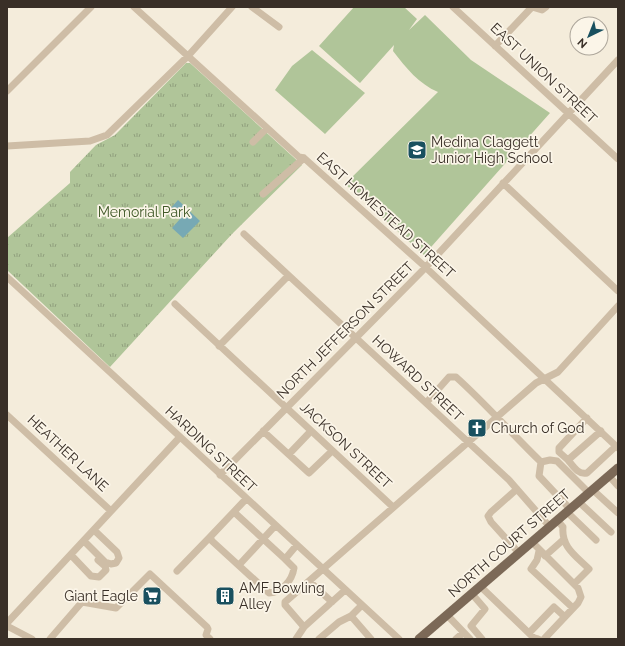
<svg xmlns="http://www.w3.org/2000/svg" width="625" height="646" viewBox="0 0 625 646" font-family="Raleway,sans-serif">
	<style>
		.grass { fill: url(#grass-tufts) }
		.garden { fill: #b0c599 }
		.water { fill: #77a9b4 }
		.lines { fill: none; stroke-linecap: round; stroke-linejoin: round }
		.minor { stroke: #cebda6; stroke-width: 7 }
		.major { stroke: #7c6957; stroke-width: 9 }
		.labels { text-anchor: middle; dominant-baseline: central; stroke-width: 3.5; stroke-linejoin: round; paint-order: stroke }
		.street-label { font-size: 14px; fill: #392f27; stroke: #fbf5e8 }
		.poi-label { font-size: 14px; fill: #392f27; stroke: #fbf5e8; text-anchor: start }
		.park-label { font-size: 14px; fill: #415a29; stroke: #fbf5e8 }
	</style>
	<defs>
		<pattern id="grass-tufts" width="24" height="20" patternUnits="userSpaceOnUse"><rect width="24" height="20" fill="#b0c599"/><path d="M3 7l-1-3M5 7V3M7 7l1-3M15 17l-1-3M17 17v-4M19 17l1-3" fill="none" stroke="#90a07d"/></pattern>
	</defs>
	<rect width="100%" height="100%" fill="#f4ecdb"/>
	<path class="grass" d="M186,63H190L302,165L232,234L110,367L7,270V238L70,183V172L96,145L115,135Z"/>
	<path class="garden" d="M354,7H404L417,19L409,30L425,15L471,60L550,113L424,255L345,184L438,92C419,84 406,68 393,51L394,45L360,83L319,46Z
		M312,50L365,93L325,134L275,90L292,66Z"/>
	<path class="water" d="M178,200L200,221L183,238L172,228L180,219L170,209Z"/>
	<g class="lines">
		<path class="minor" d="M134,7L299,157L304,158L422,264L618,448
			M252,7L279,27
			M453,7L618,159
			M532,7L542,10L546,7
			M495,46L532,7
			M7,91L91,7
			M253,142L267,128
			M7,146L90,141L107,135L188,56L232,7
			M503,183L618,291
			M263,194L304,158
			M244,234L509,480L550,527
			M7,277L399,639
			M175,304L393,507
			M219,346L288,276
			M426,403L449,377H456C486,404 512,434 541,462L539,476L570,509
			M7,415L111,511
			M263,431L309,473L332,451
			M601,431L568,460C573,466 578,475 587,473L616,446
			M289,454L311,431
			M568,460L559,452V448L587,418
			M541,462L550,460L557,461L589,493
			M220,475L426,267L618,60
			M609,476L618,486
			M517,489L491,512L488,516L491,522L519,553
			M593,490L618,513
			M246,499L210,537L212,541L269,593C282,592 292,581 294,568L285,559L296,546
			M579,502L611,532
			M234,512L285,559
			M567,512L596,540
			M557,520L563,527C561,547 576,556 589,569L574,584
			M84,541L105,562L111,564L116,563L119,558L117,552L94,530
			M532,542L578,588L581,597L578,603L544,639
			M539,551L537,560L531,569L573,608
			M71,555L91,576L99,577L106,570L105,566L98,560
			M545,556L563,540
			M239,565L275,526
			M177,571L210,537
			M309,581L332,602
			M480,586L534,638L538,639
			M472,594L485,609L471,626L482,639
			M361,606L351,616L371,639
			M447,615L470,639
			M7,623L180,437
			M7,626L32,639
			M304,627L285,605V602L536,383L558,372L618,306
			M529,633L554,607L565,617
			M50,639L82,602L116,608L150,574L207,627L208,629L206,635L210,639
			M296,639L304,627L344,591
			M319,639L339,622L351,616
			M456,639L463,633"/>
		<path class="major" d="M419,639L618,468"/>
	</g>
	<defs>
		<symbol id="school-square" viewBox="-11 -11 22 22"><rect x="-9" y="-9" width="18" height="18" rx="4" fill="#19505f" stroke="#fbf5e8"/><path d="M0-5L7-2L0 1L-7-2ZM-4 1L0 2.5L4 1V4Q0 6-4 4Z" fill="#fff"/></symbol>
		<symbol id="church-square" viewBox="-11 -11 22 22"><rect x="-9" y="-9" width="18" height="18" rx="4" fill="#19505f" stroke="#fbf5e8"/><path d="M-1.2-6h2.4v3.5h3.3v2.4h-3.3V6h-2.4V-.1h-3.3v-2.4h3.3Z" fill="#fff"/></symbol>
		<symbol id="supermarket-square" viewBox="-11 -11 22 22"><rect x="-9" y="-9" width="18" height="18" rx="4" fill="#19505f" stroke="#fbf5e8"/><path d="M-6-5.5h2.5l.6 2H6L4.5 2H-2.5L-4.4-4H-6ZM-1.5 3.2a1.3 1.3 0 1 0 .1 0ZM3 3.2a1.3 1.3 0 1 0 .1 0Z" fill="#fff"/></symbol>
		<symbol id="building-square" viewBox="-11 -11 22 22"><rect x="-9" y="-9" width="18" height="18" rx="4" fill="#19505f" stroke="#fbf5e8"/><path d="M-4-6H4V6H1V3H-1V6H-4ZM-2.5-4.3h1.7v1.8h-1.7ZM.8-4.3h1.7v1.8H.8ZM-2.5-1h1.7V.8h-1.7ZM.8-1h1.7V.8H.8Z" fill="#fff"/></symbol>
	</defs>
	<g fill-rule="evenodd">
		<use href="#school-square" x="406" y="139" width="22" height="22"/>
		<use href="#church-square" x="466" y="417" width="22" height="22"/>
		<use href="#supermarket-square" x="141" y="585" width="22" height="22"/>
		<use href="#building-square" x="214" y="585" width="22" height="22"/>
	</g>
	<g class="labels">
		<g class="street-label">
			<text transform="translate(544 73) rotate(43)">EAST UNION STREET</text>
			<text transform="translate(386 215) rotate(42)">EAST HOMESTEAD STREET</text>
			<text transform="translate(345 330) rotate(-45)">NORTH JEFFERSON STREET</text>
			<text transform="translate(418 378) rotate(43)">HOWARD STREET</text>
			<text transform="translate(346 445) rotate(43)">JACKSON STREET</text>
			<text transform="translate(211 449) rotate(43)">HARDING STREET</text>
			<text transform="translate(68 453) rotate(43)">HEATHER LANE</text>
			<text transform="translate(509 543) rotate(-41)">NORTH COURT STREET</text>
		</g>
		<g class="poi-label">
			<text x="431" y="142">Medina Claggett<tspan x="431" dy="16">Junior High School</tspan></text>
			<text x="491" y="428">Church of God</text>
			<text x="239" y="588">AMF Bowling<tspan x="239" dy="16">Alley</tspan></text>
			<text x="138" y="596" text-anchor="end">Giant Eagle</text>
		</g>
		<g class="park-label">
			<text x="144" y="212">Memorial Park</text>
		</g>
	</g>
	<rect width="625" height="646" fill="none" stroke="#392f27" stroke-width="16"/>
	<g transform="translate(589 36) rotate(223)"><circle r="19" fill="#fbf5e8" stroke="#ada69b"/>
	<path d="M0-3L7 15L0 10L-7 15Z" fill="#19505f"/>
	<text y="-6" font-size="11" font-weight="bold" text-anchor="middle" fill="#392f27">N</text>
	</g>
</svg>
